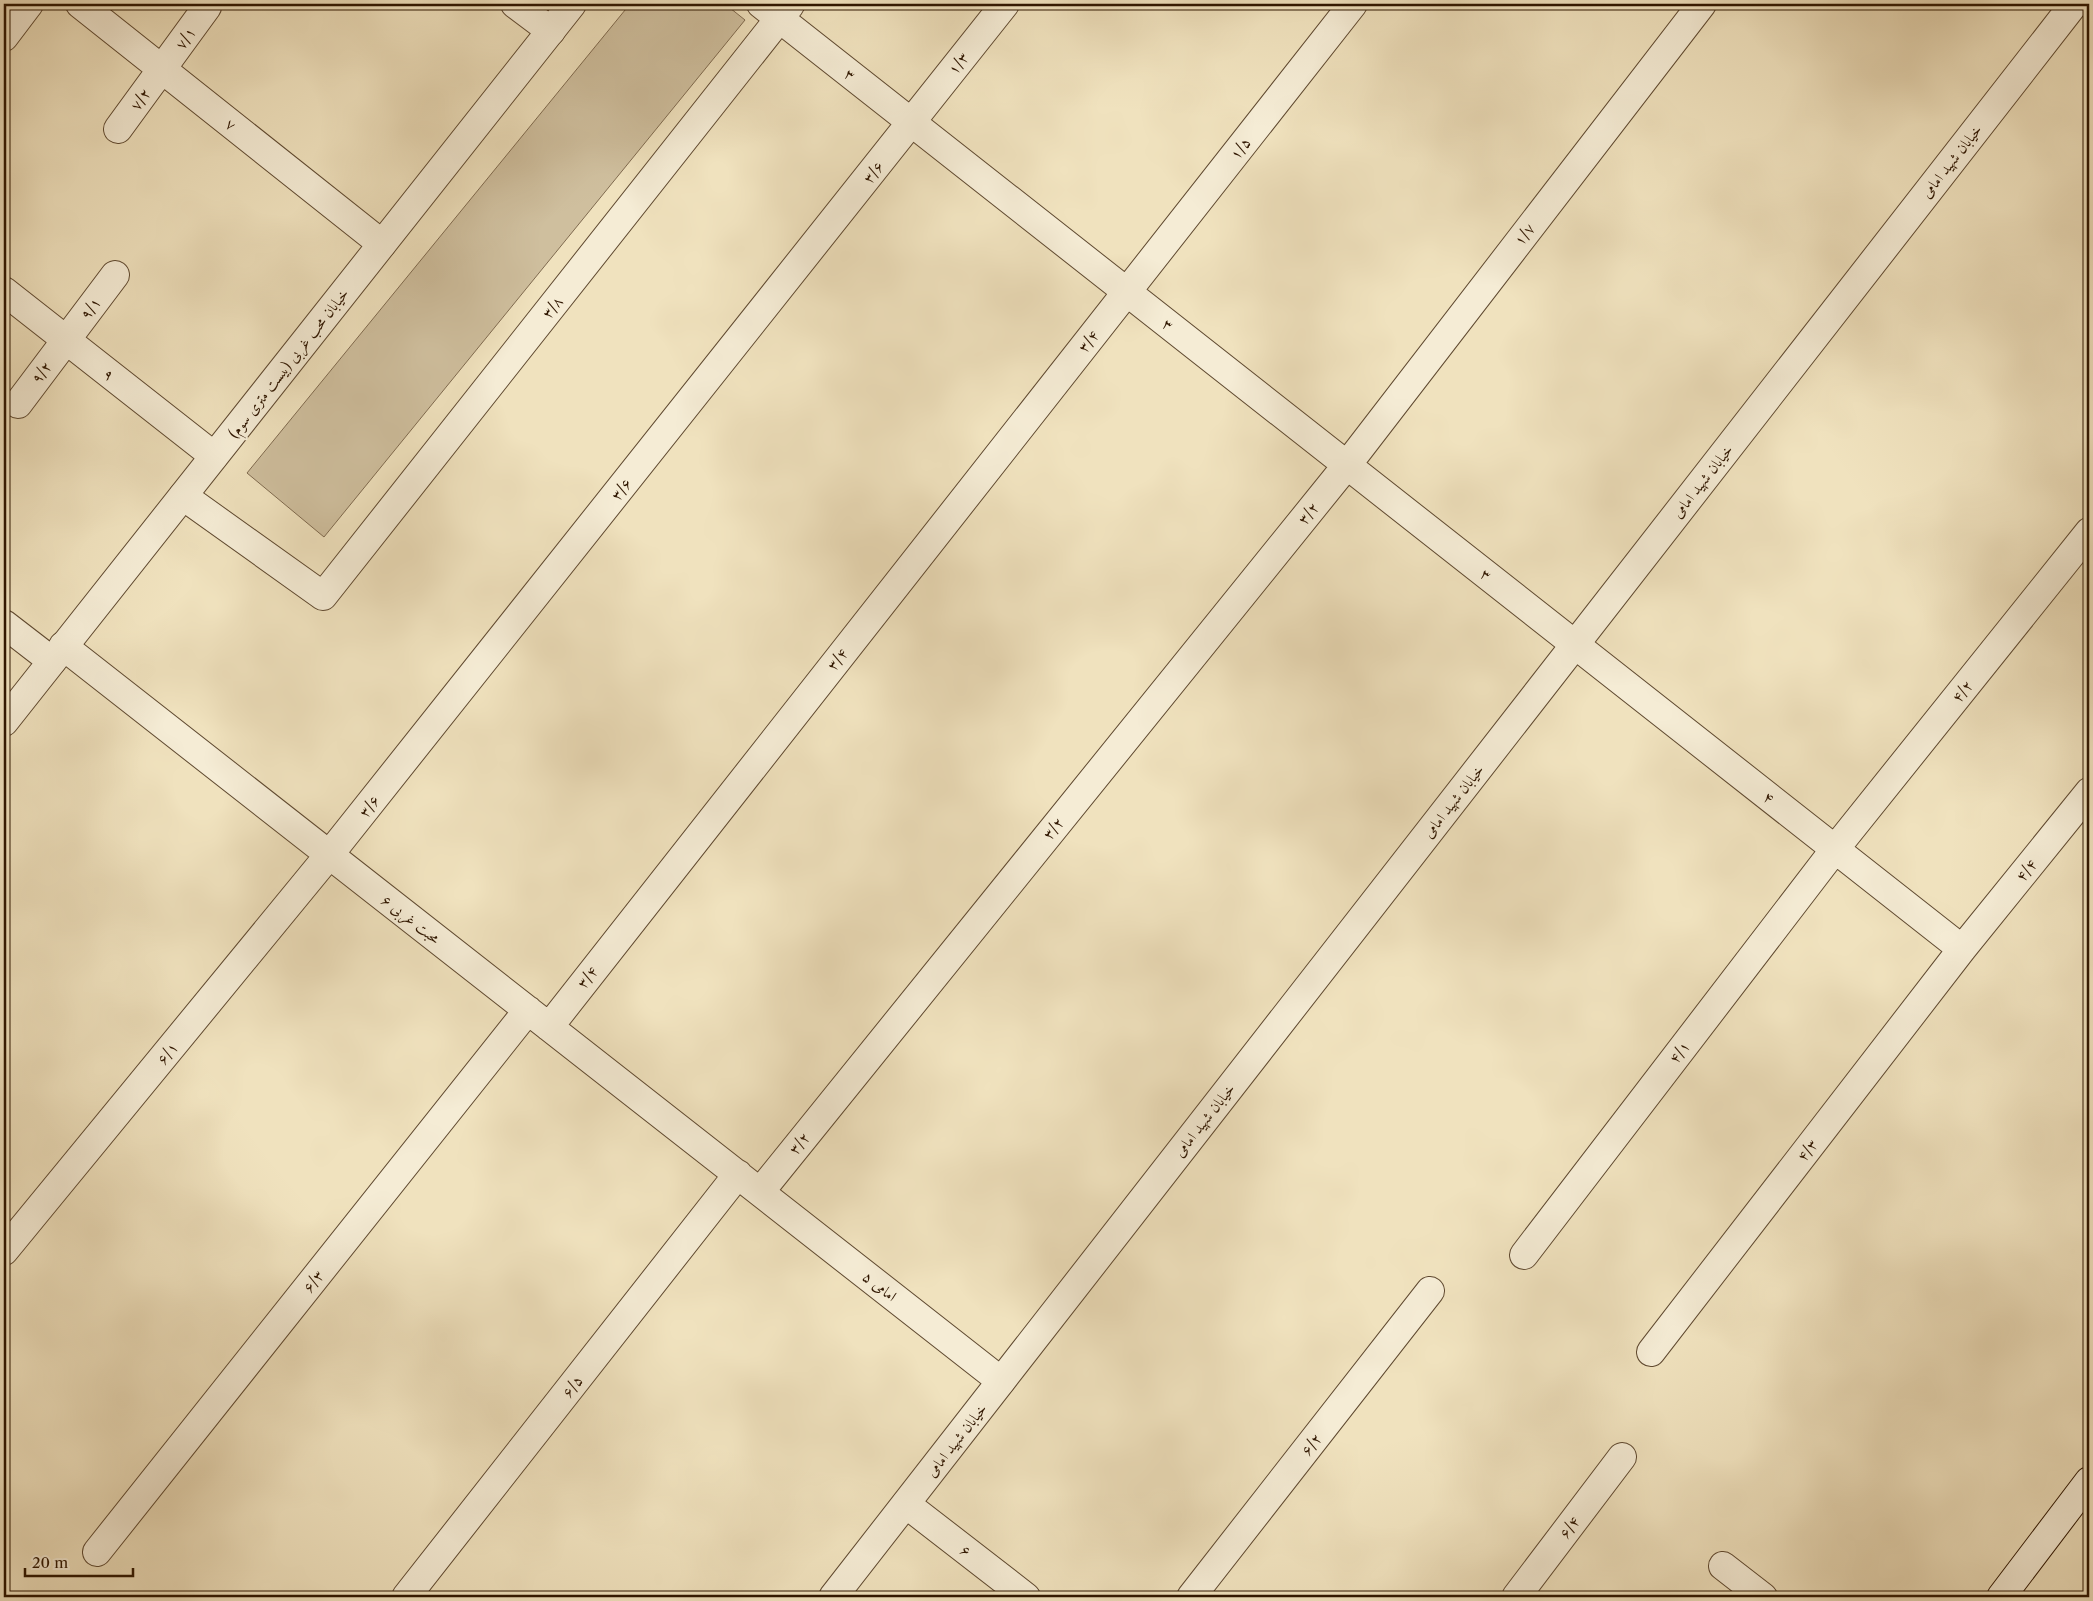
<svg xmlns="http://www.w3.org/2000/svg" width="2093" height="1601" viewBox="0 0 2093 1601" font-family="'Libre Caslon Text',Amiri,serif">
	<style>
		.green { fill: #cfbf9e; stroke: #7f6a4f }
		.lines { fill: none; stroke-linecap: round; stroke-linejoin: round }
		.minor-casing { stroke: #5f4930; stroke-width: 30 }
		.tertiary-casing { stroke: #5f4930; stroke-width: 30 }
		.secondary-casing { stroke: #2f1600; stroke-width: 30 }
		.minor { stroke: #f5ecd5; stroke-width: 28 }
		.tertiary { stroke: #f5ecd5; stroke-width: 28 }
		.secondary { stroke: #f5ecd5; stroke-width: 28 }
		.labels { text-anchor: middle; dominant-baseline: central; stroke-width: 4; stroke-linejoin: round; paint-order: stroke }
		.street-label { font-size: 15px; fill: #2f1600; stroke: #f5ecd5 }
	</style>
	<rect width="100%" height="100%" fill="#f0e2be"/>
	<filter id="stains"><feTurbulence type="fractalNoise" baseFrequency=".004" numOctaves="4"/><feColorMatrix values="0 0 0 0 .2 0 0 0 0 .09 0 0 0 0 .02 0 0 0 .5 -.17"/></filter>
	<radialGradient id="worn" r=".72"><stop offset=".6" stop-color="#630" stop-opacity="0"/><stop offset="1" stop-color="#630" stop-opacity=".3"/></radialGradient>
	<path class="green" d="M630,4H725L745,20L324,537L247,473Z"/>
	<g class="lines">
		<defs>
			<path id="minor" d="M80,4L382,244
				M515,4L551,31
				M761,4L1962,949
				M4,37L29,4
				M118,129L207,7
				M4,291L214,456
				M18,404L115,275
				M183,496L323,596L790,5
				M4,624L52,661
				M63,646L1001,1381
				M549,1027L1353,4
				M760,1192L1347,465L1702,4
				M4,1251L329,855L1005,4
				M1524,1255L1835,849L2089,532
				M1651,1352L1962,949L2089,792
				M906,1504L1026,1597
				M97,1552L528,1010
				M1723,1566L1763,1597
				M406,1597L738,1174
				M1191,1597L1430,1291
				M1516,1597L1622,1457"/>
			<path id="tertiary" d="M4,722L572,4
				M833,1597L2074,4"/>
			<path id="secondary" d="M2001,1597L2089,1481"/>
		</defs>
		<use href="#minor" class="minor-casing"/>
		<use href="#tertiary" class="tertiary-casing"/>
		<use href="#secondary" class="secondary-casing"/>
		<use href="#minor" class="minor"/>
		<use href="#tertiary" class="tertiary"/>
		<use href="#secondary" class="secondary"/>
	</g>
	<g class="labels">
		<g class="street-label">
			<text transform="translate(185 38) rotate(-54)">۷/۱</text>
			<text transform="translate(958 63) rotate(-52)">۱/۳</text>
			<text transform="translate(850 74) rotate(38)">۳</text>
			<text transform="translate(140 99) rotate(-54)">۷/۲</text>
			<text transform="translate(231 124) rotate(38)">۷</text>
			<text transform="translate(1240 148) rotate(-52)">۱/۵</text>
			<text transform="translate(1951 161) rotate(-52)">خیابان شهید امامی</text>
			<text transform="translate(873 172) rotate(-52)">۳/۶</text>
			<text transform="translate(1524 234) rotate(-52)">۱/۷</text>
			<text transform="translate(552 307) rotate(-52)">۳/۸</text>
			<text transform="translate(90 308) rotate(-53)">۹/۱</text>
			<text transform="translate(1168 324) rotate(38)">۳</text>
			<text transform="translate(1088 341) rotate(-52)">۳/۴</text>
			<text transform="translate(288 363) rotate(-52)">خیابان محب غربی (بیست متری سوم)</text>
			<text transform="translate(41 372) rotate(-53)">۹/۲</text>
			<text transform="translate(109 374) rotate(38)">۹</text>
			<text transform="translate(1702 481) rotate(-52)">خیابان شهید امامی</text>
			<text transform="translate(621 489) rotate(-52)">۳/۶</text>
			<text transform="translate(1308 513) rotate(-51)">۳/۲</text>
			<text transform="translate(1486 574) rotate(38)">۳</text>
			<text transform="translate(837 659) rotate(-52)">۳/۴</text>
			<text transform="translate(1962 691) rotate(-51)">۴/۲</text>
			<text transform="translate(1769 797) rotate(38)">۴</text>
			<text transform="translate(1453 801) rotate(-52)">خیابان شهید امامی</text>
			<text transform="translate(369 806) rotate(-52)">۳/۶</text>
			<text transform="translate(1053 828) rotate(-51)">۳/۲</text>
			<text transform="translate(2026 870) rotate(-51)">۴/۴</text>
			<text transform="translate(411 919) rotate(38)">محبت غربی ۶</text>
			<text transform="translate(587 977) rotate(-52)">۳/۴</text>
			<text transform="translate(1679 1052) rotate(-52)">۴/۱</text>
			<text transform="translate(167 1053) rotate(-51)">۶/۱</text>
			<text transform="translate(1204 1120) rotate(-52)">خیابان شهید امامی</text>
			<text transform="translate(799 1143) rotate(-51)">۳/۲</text>
			<text transform="translate(1807 1150) rotate(-52)">۴/۳</text>
			<text transform="translate(313 1281) rotate(-51)">۶/۳</text>
			<text transform="translate(880 1286) rotate(38)">امامی ۵</text>
			<text transform="translate(572 1386) rotate(-52)">۶/۵</text>
			<text transform="translate(956 1440) rotate(-52)">خیابان شهید امامی</text>
			<text transform="translate(1311 1444) rotate(-52)">۶/۲</text>
			<text transform="translate(1569 1527) rotate(-53)">۶/۴</text>
			<text transform="translate(966 1550) rotate(38)">۶</text>
		</g>
	</g>
	<rect width="2093" height="1601" fill="none" stroke="#f0e2be" stroke-width="20"/>
	<rect x="5" y="5" width="2083" height="1591" fill="none" stroke="#2f1600" stroke-width="2.5"/>
	<rect x="10" y="10" width="2073" height="1581" fill="none" stroke="#2f1600"/>
	<path d="M25 1568v8h108v-8" fill="none" stroke="#2f1600" stroke-width="2.5"/>
	<text x="32" y="1568" font-size="15" fill="#2f1600" stroke="#f5ecd5" stroke-width="4" paint-order="stroke">20 m</text>
	<rect width="100%" height="100%" filter="url(#stains)"/>
	<rect width="100%" height="100%" fill="url(#worn)"/>
</svg>
